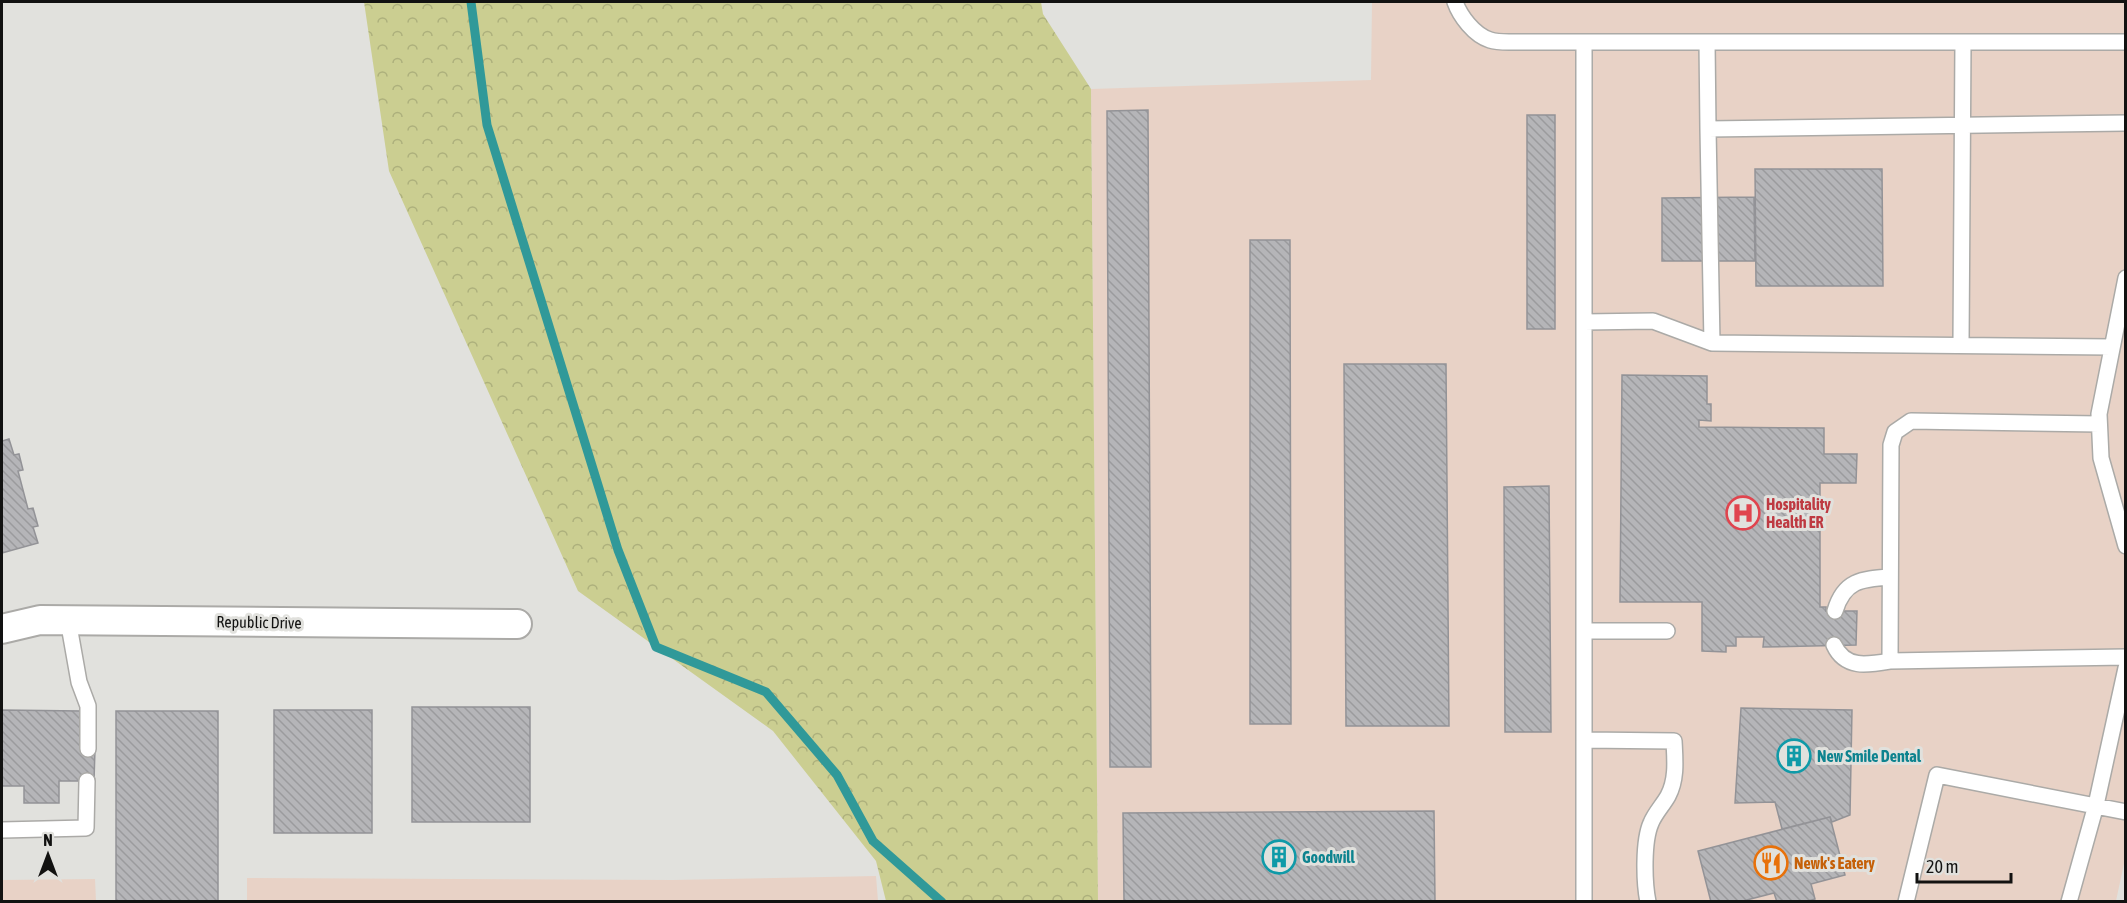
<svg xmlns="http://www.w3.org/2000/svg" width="2127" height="903" viewBox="0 0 2127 903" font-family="'Asap Condensed',sans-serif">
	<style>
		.commercial { fill: #e8d2c6 }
		.forest { fill: url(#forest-crowns) }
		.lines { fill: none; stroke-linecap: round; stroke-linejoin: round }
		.stream { stroke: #309999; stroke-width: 9 }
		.building { fill: url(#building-back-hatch); stroke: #939397; stroke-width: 1.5 }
		.service-casing { stroke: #abaaa7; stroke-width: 18 }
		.minor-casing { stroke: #abaaa7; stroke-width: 32 }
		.service { stroke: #fff; stroke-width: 15 }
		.minor { stroke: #fff; stroke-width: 28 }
		.labels { text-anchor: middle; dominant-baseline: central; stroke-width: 6; stroke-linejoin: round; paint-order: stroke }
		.health-label { font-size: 16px; font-weight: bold; fill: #be3a42; stroke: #e1e1dd; text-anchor: start }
		.street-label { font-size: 16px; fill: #121211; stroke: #e1e1dd }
		.culture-label { font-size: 16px; font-weight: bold; fill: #0d838f; stroke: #e1e1dd; text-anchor: start }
		.food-label { font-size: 16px; font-weight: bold; fill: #c56008; stroke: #e1e1dd; text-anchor: start }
	</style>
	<defs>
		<pattern id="forest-crowns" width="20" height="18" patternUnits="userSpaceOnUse" patternTransform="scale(1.5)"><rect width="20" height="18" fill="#cbce91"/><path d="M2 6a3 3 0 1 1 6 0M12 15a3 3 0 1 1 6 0" fill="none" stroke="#adb07c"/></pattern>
		<pattern id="building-back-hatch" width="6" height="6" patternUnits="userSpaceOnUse" patternTransform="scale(1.5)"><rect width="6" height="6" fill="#b5b5b8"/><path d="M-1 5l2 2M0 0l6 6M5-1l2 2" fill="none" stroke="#9b9b9d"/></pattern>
	</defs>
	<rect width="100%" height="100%" fill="#e1e1dd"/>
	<path class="commercial" d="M1372,2H2125L2126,854L2116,901H1098L1091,89L1371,80Z
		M876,876L878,901H247V878L673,880Z
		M95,879L96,901H2V880Z"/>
	<path class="forest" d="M364,2H1041L1043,14L1091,89L1098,901H886L876,861L773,731L578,591L389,171Z"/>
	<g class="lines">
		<path class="stream" d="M471,2L487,125L618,550L656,647L766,692L837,775L873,841L942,902"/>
	</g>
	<path class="building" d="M1148,110L1151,767H1110L1107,111Z
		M1527,115H1555V329H1527Z
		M1755,169H1882L1883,286H1756Z
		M1754,197L1755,261H1662V198Z
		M1250,240H1290L1291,724H1250Z
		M1344,364H1446L1449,726H1346Z
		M1622,375L1707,376V404H1711V421L1699,420V427L1824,428V454H1857L1856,483H1820V607H1826V611H1857L1856,645L1763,647L1764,637H1736V646H1726V652L1702,651V602H1620Z
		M9,439L14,455L19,454L23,470L18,471L28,509L33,508L38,526L33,527L38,543L2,553V441Z
		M1549,486L1551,732H1505L1504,487Z
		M412,707H530V822H412Z
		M1741,708L1852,710L1850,815L1832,822L1830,817L1782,829L1775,802L1735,803Z
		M2,710L81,711L95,749L94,781H59V803H24V786H2Z
		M274,710H372V833H274Z
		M116,711H218V902H116Z
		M1434,811L1435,902H1124L1123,813Z
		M1830,817L1845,875L1811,884L1815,899L1805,902H1777L1774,893L1739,902H1711L1698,851Z"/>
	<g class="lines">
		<defs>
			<path id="service" d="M1455,2C1460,16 1474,35 1490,40C1496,42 1503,42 1509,42H2126
				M1584,42V902
				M1707,42L1708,129L2126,123
				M1708,129L1712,343
				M2126,278L2099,414L2101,458L2126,546
				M1584,322L1653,321L1712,343L2112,347
				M1961,345L1963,42
				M2099,424L1911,421L1895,432L1891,445L1890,661L2126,657
				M1835,611C1844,580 1862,579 1890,577
				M68,620L79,682L88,706V749
				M1584,631H1667
				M1834,645C1845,669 1867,665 1890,661
				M1584,740L1674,741C1675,760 1677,779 1668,796C1663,805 1655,813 1651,823C1643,841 1644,882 1648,902
				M2,830L86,828L87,781
				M1906,902L1937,775L2126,812
				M2069,902L2096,805L2126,668"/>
			<path id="minor" d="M2,629L40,620L517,624"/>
		</defs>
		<use href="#service" class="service-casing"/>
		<use href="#minor" class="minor-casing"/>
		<use href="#service" class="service"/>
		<use href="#minor" class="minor"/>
	</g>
	<defs>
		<symbol id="hospital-ring" viewBox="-11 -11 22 22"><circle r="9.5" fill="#e1e1dd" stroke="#e0444e" stroke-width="1.5"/><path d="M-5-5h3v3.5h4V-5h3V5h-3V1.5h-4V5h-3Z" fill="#e0444e"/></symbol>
		<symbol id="building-ring" viewBox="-11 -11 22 22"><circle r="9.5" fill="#e1e1dd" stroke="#0f9aa8" stroke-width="1.5"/><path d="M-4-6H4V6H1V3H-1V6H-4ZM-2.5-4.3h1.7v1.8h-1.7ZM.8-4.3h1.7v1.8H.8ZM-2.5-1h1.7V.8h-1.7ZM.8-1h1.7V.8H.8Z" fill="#0f9aa8"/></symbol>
		<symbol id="restaurant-ring" viewBox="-11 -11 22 22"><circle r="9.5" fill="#e1e1dd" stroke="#e8710a" stroke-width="1.5"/><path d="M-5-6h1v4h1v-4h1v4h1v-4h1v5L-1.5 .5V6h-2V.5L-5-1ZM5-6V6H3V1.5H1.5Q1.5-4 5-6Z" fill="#e8710a"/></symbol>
	</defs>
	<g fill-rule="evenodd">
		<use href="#hospital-ring" x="1724" y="494" width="38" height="38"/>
		<use href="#building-ring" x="1775" y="737" width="38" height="38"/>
		<use href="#building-ring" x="1260" y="838" width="38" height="38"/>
		<use href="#restaurant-ring" x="1752" y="844" width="38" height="38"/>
	</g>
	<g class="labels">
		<g class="health-label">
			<text x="1766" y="504">Hospitality<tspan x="1766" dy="18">Health ER</tspan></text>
		</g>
		<g class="street-label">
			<text transform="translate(259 622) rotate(1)">Republic Drive</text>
		</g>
		<g class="culture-label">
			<text x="1817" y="756">New Smile Dental</text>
			<text x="1302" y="857">Goodwill</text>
		</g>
		<g class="food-label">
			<text x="1794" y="863">Newk's Eatery</text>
		</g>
	</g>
	<rect width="2127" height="903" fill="none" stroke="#121211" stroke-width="6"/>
	<g transform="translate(48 855)" stroke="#e1e1dd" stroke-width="4.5" paint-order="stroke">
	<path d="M0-4.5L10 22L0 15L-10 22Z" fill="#121211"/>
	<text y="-9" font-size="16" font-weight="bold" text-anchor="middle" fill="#121211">N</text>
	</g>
	<path d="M1917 873v9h94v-9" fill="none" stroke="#121211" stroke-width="3"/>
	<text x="1926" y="873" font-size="18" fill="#121211" stroke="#e1e1dd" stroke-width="4.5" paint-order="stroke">20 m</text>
</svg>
